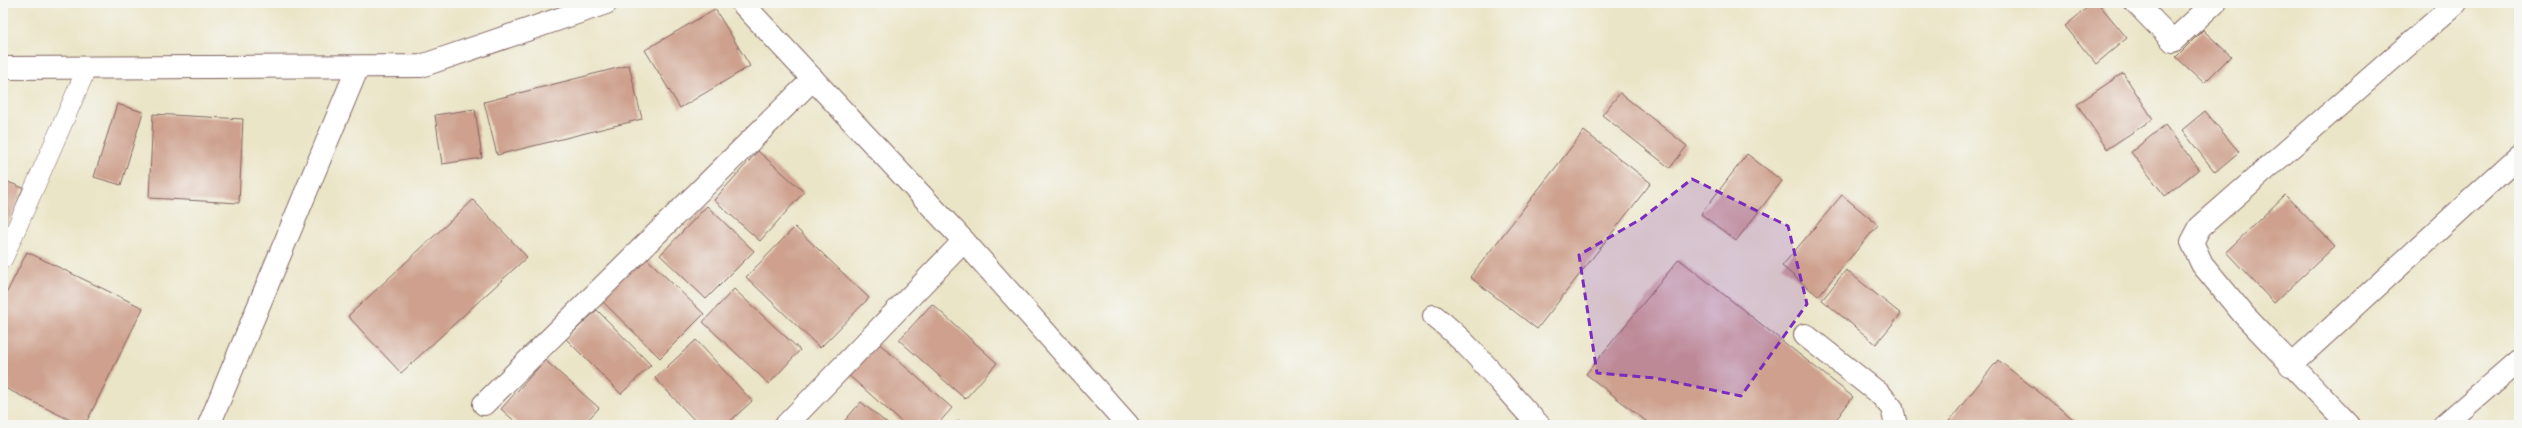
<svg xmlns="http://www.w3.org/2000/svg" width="2522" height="428" viewBox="0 0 2522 428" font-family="Kalam,sans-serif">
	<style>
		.building { fill: #cea08d }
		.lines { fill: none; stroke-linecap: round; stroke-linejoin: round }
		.lane-casing { stroke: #826462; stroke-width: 20 }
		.street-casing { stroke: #826462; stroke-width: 24 }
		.secondary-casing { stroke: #826462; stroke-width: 24 }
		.lane { stroke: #fff; stroke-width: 19 }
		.street { stroke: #fff; stroke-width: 22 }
		.secondary { stroke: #fff; stroke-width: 22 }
		.marked { fill: #7b2cbf; fill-opacity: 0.2; stroke: #7b2cbf; stroke-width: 3; stroke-dasharray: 8 5; stroke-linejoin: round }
	</style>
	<rect width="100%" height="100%" fill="#f6f6f2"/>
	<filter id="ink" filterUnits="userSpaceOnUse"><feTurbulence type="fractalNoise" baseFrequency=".025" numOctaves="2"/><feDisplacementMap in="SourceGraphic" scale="8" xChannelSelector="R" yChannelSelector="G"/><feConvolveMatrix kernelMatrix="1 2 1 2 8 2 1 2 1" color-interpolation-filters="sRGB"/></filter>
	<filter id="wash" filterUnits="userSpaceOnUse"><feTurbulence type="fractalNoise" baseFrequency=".012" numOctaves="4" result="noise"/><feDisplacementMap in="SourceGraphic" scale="16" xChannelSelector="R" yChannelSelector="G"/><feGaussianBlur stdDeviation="0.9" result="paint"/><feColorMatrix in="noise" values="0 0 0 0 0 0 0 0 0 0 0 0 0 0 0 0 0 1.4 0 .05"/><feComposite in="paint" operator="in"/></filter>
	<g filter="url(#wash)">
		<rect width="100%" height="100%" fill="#ebe5c7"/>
		<g id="blocks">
			<path class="building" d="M2093,3H2098L2127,38L2096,64L2065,26Z
				M715,9L750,66L680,108L645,50Z
				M2203,30L2231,56L2204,83L2176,57Z
				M629,65L642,119L497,155L484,102Z
				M2123,73L2153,119L2107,149L2077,104Z
				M1620,93L1687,146L1670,168L1602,115Z
				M117,104L143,112L121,185L94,177Z
				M475,109L482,158L442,164L435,115Z
				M2205,111L2239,152L2215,172L2182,130Z
				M153,114L243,119L239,203L149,198Z
				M2165,125L2199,169L2165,196L2131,152Z
				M1584,131L1651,183L1537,329L1470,277Z
				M758,151L804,192L760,241L714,200Z
				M1747,154L1782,181L1736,241L1701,214Z
				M3,180L23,188L5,233L3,232Z
				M1842,195L1878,225L1818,296L1782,266Z
				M2285,195L2335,246L2274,303L2226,252Z
				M473,200L527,257L401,373L348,316Z
				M707,206L754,251L706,299L660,255Z
				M795,227L869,298L820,348L746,277Z
				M27,252L143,308L85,425H80L3,387V300Z
				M641,253L704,314L660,358L598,297Z
				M1679,259L1853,397L1832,425H1651L1586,374Z
				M1846,270L1901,314L1876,344L1822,300Z
				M734,289L800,350L769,384L703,322Z
				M932,304L997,363L965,399L899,340Z
				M597,310L651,365L621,394L566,339Z
				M696,340L752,401L726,425H699L655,378Z
				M875,340L952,408L937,425H905L845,372Z
				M545,360L599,408L583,425H519L501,409Z
				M1998,360L2081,425H1946Z
				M861,402L889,425H841Z
				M959,421L964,425H956Z"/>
		</g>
	</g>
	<g filter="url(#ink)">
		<use href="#blocks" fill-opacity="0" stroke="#826462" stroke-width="1"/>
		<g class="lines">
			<defs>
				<path id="lane" d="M3,259L87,68"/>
				<path id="street" d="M2136,3L2173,41L2214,3
					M1434,316C1474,347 1504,389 1539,425
					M1805,335L1881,395L1892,408L1896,425
					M2290,366L2519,156
					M484,404L813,79
					M209,425L358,67
					M786,425L964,241
					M2349,425L2244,315L2202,264L2192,242L2200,227L2456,3
					M2444,425L2519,360"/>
				<path id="secondary" d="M742,3L964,241L1128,425
					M3,68L421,66L606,3"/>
			</defs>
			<use href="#lane" class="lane-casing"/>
			<use href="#street" class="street-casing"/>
			<use href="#secondary" class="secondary-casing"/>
			<use href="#lane" class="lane"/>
			<use href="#street" class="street"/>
			<use href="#secondary" class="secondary"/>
		</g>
	</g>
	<path class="marked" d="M1692,179L1788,226L1807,304L1741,396L1655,378L1597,373L1579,255L1641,219Z"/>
	<rect width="2522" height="428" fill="none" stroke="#f6f6f2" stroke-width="16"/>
</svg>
